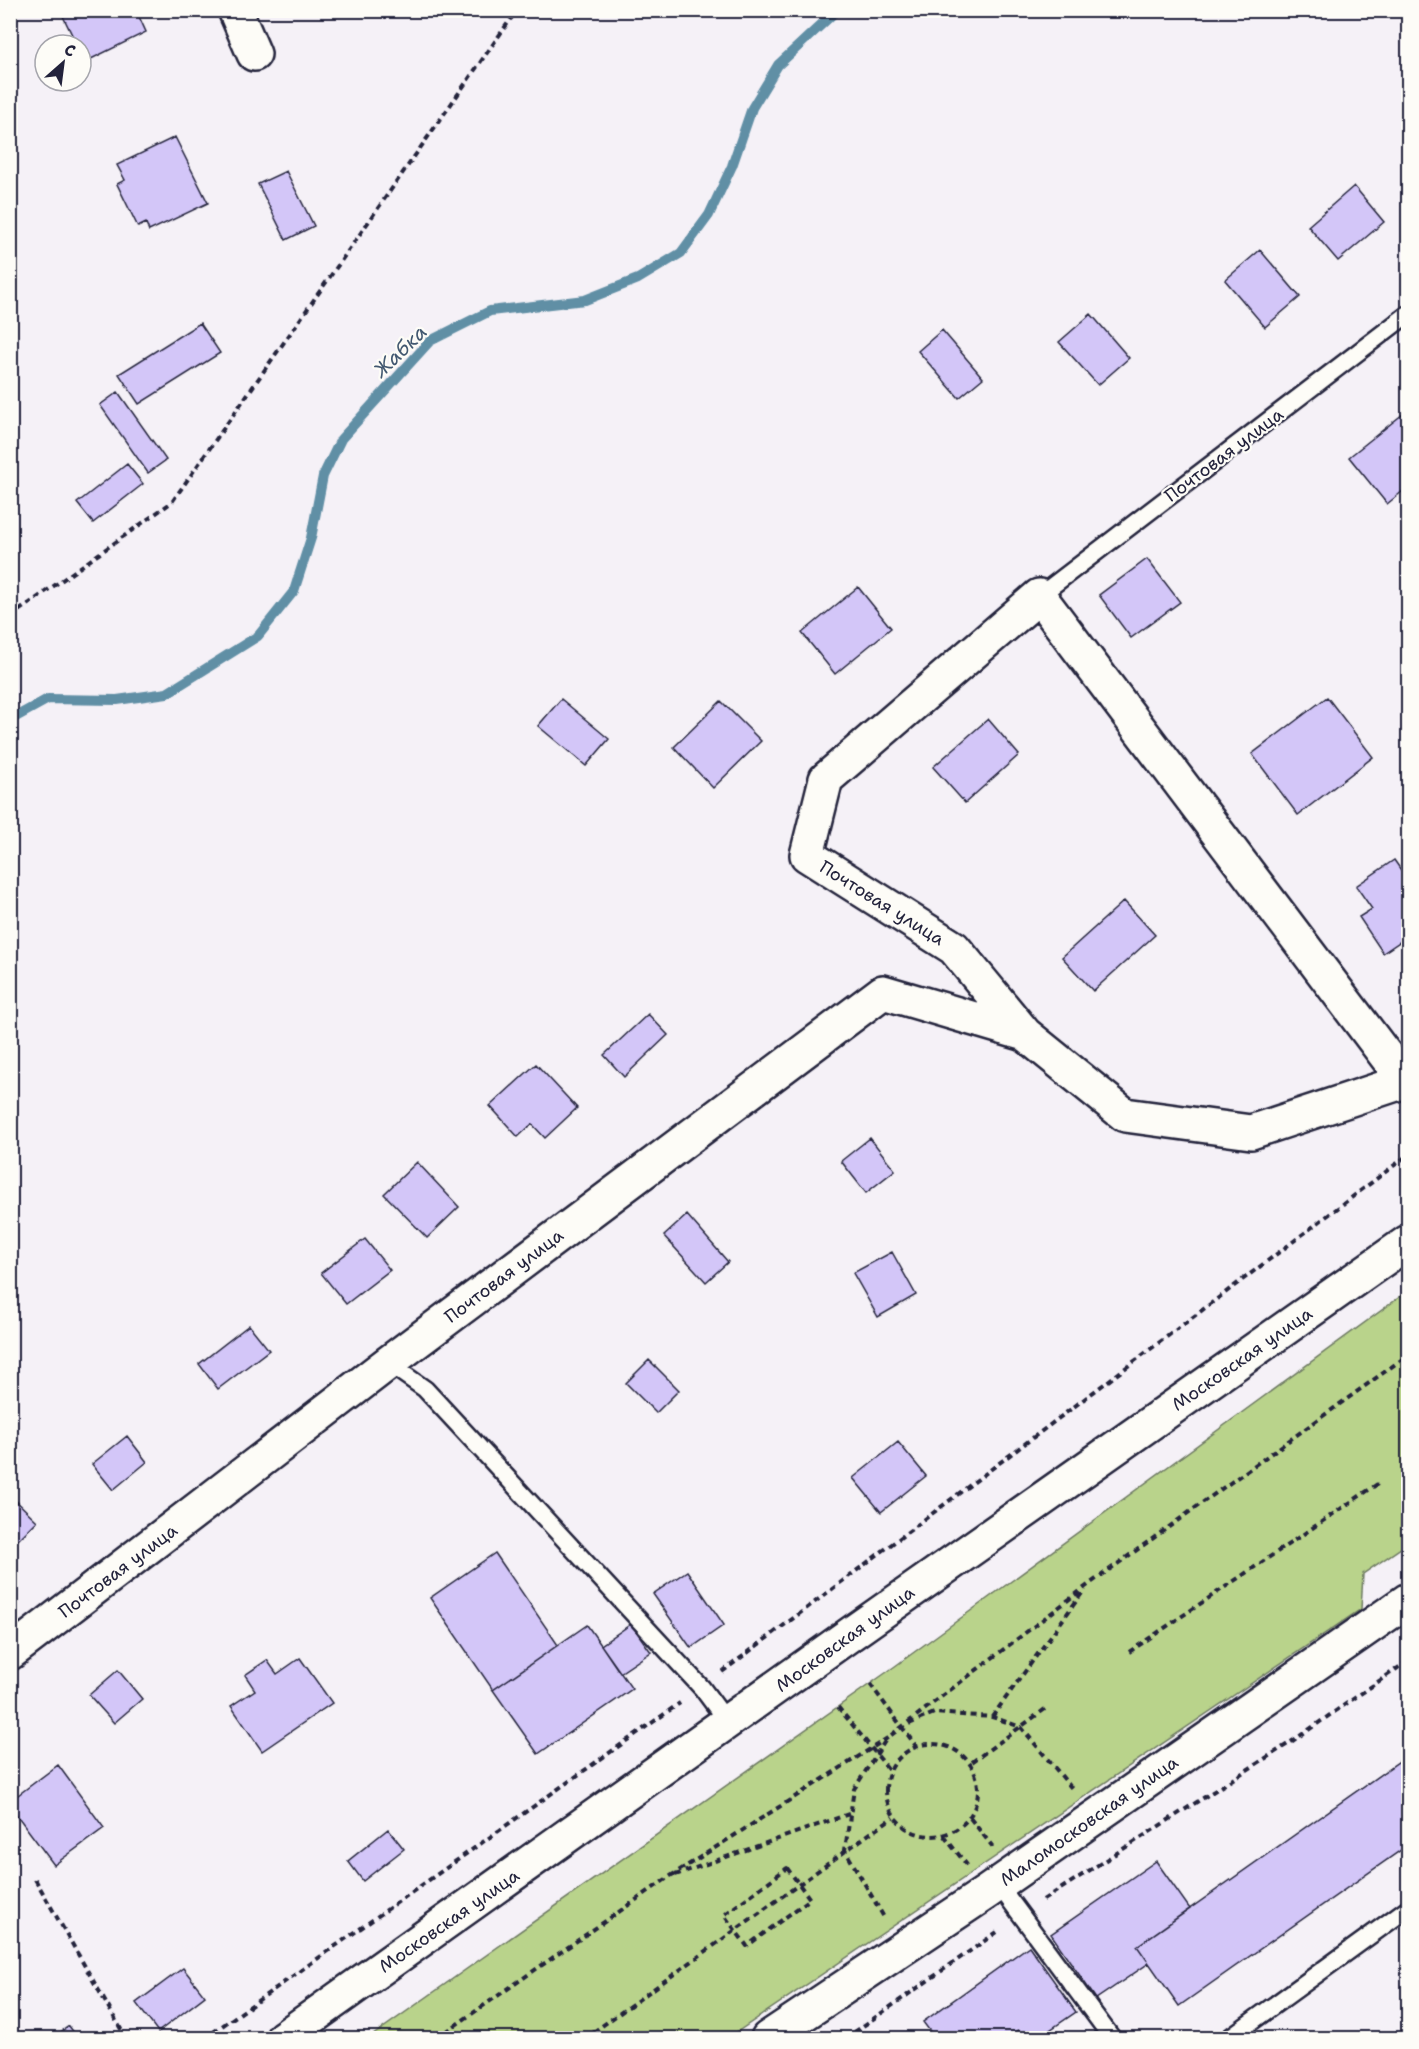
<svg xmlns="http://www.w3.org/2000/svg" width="1419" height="2049" viewBox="0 0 1419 2049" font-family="'Shantell Sans',sans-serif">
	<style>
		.green { fill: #b9d38b; stroke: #6e7a63; stroke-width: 1.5 }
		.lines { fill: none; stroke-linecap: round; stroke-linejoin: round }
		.stream { stroke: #618fa5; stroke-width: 10 }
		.building { fill: #d3c6f8; stroke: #22223b; stroke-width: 1.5 }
		.service-casing { stroke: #22223b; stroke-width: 21 }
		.minor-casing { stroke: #22223b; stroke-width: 38 }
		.tertiary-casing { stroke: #22223b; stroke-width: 38 }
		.primary-casing { stroke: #22223b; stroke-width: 38 }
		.path { stroke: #22223b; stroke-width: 4; stroke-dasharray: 6 4.5; stroke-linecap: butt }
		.service { stroke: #fdfcf7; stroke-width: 16 }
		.minor { stroke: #fdfcf7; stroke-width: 33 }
		.tertiary { stroke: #fdfcf7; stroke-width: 33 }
		.primary { stroke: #fdfcf7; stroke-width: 33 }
		.labels { text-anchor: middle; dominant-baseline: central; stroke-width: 4.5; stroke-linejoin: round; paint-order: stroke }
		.street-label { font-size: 18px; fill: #22223b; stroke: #fdfcf7 }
		.water-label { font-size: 20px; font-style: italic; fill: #425870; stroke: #fdfcf7 }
	</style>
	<rect width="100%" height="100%" fill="#f5f1f7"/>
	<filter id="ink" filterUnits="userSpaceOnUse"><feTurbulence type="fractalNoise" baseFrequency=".0167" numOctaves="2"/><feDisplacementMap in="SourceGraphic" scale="12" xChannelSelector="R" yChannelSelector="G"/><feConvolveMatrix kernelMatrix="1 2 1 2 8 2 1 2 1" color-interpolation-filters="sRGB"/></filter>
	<g filter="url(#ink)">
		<path class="green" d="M1408,1291V1543L1363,1574L1361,1609L728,2038H369L887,1672Z"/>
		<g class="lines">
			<path class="stream" d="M10,720L48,699L117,700L167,693L258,636L294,591L311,538L323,476L341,439L381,395L430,341L490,311L585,300L638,279L681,253L709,215L732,166L752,108L778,65L837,10"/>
		</g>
		<path class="building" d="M60,10H136L146,32L85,62L81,54V45H77Z
			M175,137L208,203L149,231L146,223L138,227L117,184L125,180L117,165Z
			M286,171L314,226L286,240L258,184Z
			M1354,186L1384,222L1338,261L1308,226Z
			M1260,250L1300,297L1265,327L1225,280Z
			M1091,314L1129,358L1098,385L1059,342Z
			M200,323L220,353L139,404L119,374Z
			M942,330L983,378L959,398L918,351Z
			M118,392L166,460L148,473L100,405Z
			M1408,410V487L1387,504L1349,457Z
			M127,464L143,484L93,523L77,503Z
			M1147,559L1180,602L1131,638L1099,595Z
			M858,587L891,628L835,674L802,633Z
			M1327,697L1373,757L1298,815L1252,754Z
			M561,699L609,739L586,766L538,726Z
			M721,701L761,741L713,788L674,747Z
			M988,719L1019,755L965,803L933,767Z
			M1394,860L1408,880V936L1383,953L1359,917L1372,909L1356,886Z
			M1124,901L1155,935L1093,991L1062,957Z
			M648,1014L668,1035L624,1077L604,1055Z
			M536,1064L577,1108L545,1138L532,1124L518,1137L490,1106Z
			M870,1138L895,1170L866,1193L841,1161Z
			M417,1162L459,1207L427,1238L384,1194Z
			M687,1215L728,1262L706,1282L664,1236Z
			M365,1239L390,1270L346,1304L321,1273Z
			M892,1252L916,1295L878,1317L853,1273Z
			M249,1325L269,1350L218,1389L199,1364Z
			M649,1360L679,1390L656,1413L626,1383Z
			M127,1436L147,1462L113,1490L92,1464Z
			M898,1442L926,1476L881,1512L853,1478Z
			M10,1495L37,1521L10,1548Z
			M495,1553L558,1645L493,1690L430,1598Z
			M687,1571L724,1625L691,1648L653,1594Z
			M631,1624L651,1652L620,1673L601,1645Z
			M587,1625L632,1689L538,1754L493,1690Z
			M300,1658L332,1703L262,1751L231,1706L255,1690L245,1675L267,1660L277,1674Z
			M118,1670L142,1699L114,1723L89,1695Z
			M1408,1755V1845L1179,2006L1137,1946Z
			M58,1765L104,1828L54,1865L10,1806V1801Z
			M388,1829L404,1849L363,1881L348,1861Z
			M1156,1861L1190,1909L1137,1946L1149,1963L1096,1999L1051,1934Z
			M1029,1946L1076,2012L1038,2038H1024L1018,2030L1006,2038H935L923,2022Z
			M183,1968L205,1996L158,2032L136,2003Z
			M69,2026L78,2038H52Z"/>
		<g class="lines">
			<defs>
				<path id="service" d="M1039,596L1408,314
					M388,1363L425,1389L702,1688L728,1723
					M998,1884L1112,2038
					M1229,2038L1408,1908"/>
				<path id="minor" d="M235,10L254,54
					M1025,1034L954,948L807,855L826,779L1039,596L1405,1081
					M10,1653L388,1363L883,992L1025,1034L1125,1115L1251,1132L1408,1080"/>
				<path id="tertiary" d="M768,2038L987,1892L1408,1600"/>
				<path id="primary" d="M283,2038L852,1633L1408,1242"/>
			</defs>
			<use href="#service" class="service-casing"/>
			<use href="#minor" class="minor-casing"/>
			<use href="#tertiary" class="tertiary-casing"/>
			<use href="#primary" class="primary-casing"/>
			<path class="path" d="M10,617L172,502L517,10
				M1129,1652L1379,1483
				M722,1672L1408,1155
				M870,1684L916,1746
				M838,1707L890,1771
				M992,1717L1085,1589
				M909,1724L934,1713L992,1717L1021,1727L1074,1791
				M885,1741L854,1789L845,1850L885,1919
				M886 1790a46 46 0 1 1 92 0a46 46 0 1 1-92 0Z
				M972,1762L1048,1707
				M970,1818L993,1847
				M944,1836L967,1865
				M787,1868L810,1899L747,1946L724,1915Z
				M675,1875L849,1814
				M35,1879L126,2038
				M1043,1900L1291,1742L1408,1661
				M205,2038L680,1703
				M437,2038L669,1877L886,1739L1088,1585L1408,1355
				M585,2038L893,1817
				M846,2038L1000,1930"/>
			<use href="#service" class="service"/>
			<use href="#minor" class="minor"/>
			<use href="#tertiary" class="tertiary"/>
			<use href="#primary" class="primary"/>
		</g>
	</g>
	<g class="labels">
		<g class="street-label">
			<text transform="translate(1224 455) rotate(-37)">Почтовая улица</text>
			<text transform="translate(882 903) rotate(32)">Почтовая улица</text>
			<text transform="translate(504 1276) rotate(-37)">Почтовая улица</text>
			<text transform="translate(1242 1359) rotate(-35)">Московская улица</text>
			<text transform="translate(118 1571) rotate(-37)">Почтовая улица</text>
			<text transform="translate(845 1639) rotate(-36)">Московская улица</text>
			<text transform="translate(1089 1821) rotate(-35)">Маломосковская улица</text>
			<text transform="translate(449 1921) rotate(-35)">Московская улица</text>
		</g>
		<g class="water-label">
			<text transform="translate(400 351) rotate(-44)">Жабка</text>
		</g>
	</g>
	<rect width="1419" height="2049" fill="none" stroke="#fdfcf7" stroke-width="36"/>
	<rect x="18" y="18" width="1383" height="2013" fill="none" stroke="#22223b" stroke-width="2" filter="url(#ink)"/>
	<g transform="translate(63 63) rotate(28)"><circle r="28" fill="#fdfcf7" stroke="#a5a5ac" stroke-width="1.5"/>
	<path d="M0-4.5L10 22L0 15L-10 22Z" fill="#22223b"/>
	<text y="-9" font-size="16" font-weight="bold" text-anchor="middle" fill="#22223b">С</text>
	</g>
</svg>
